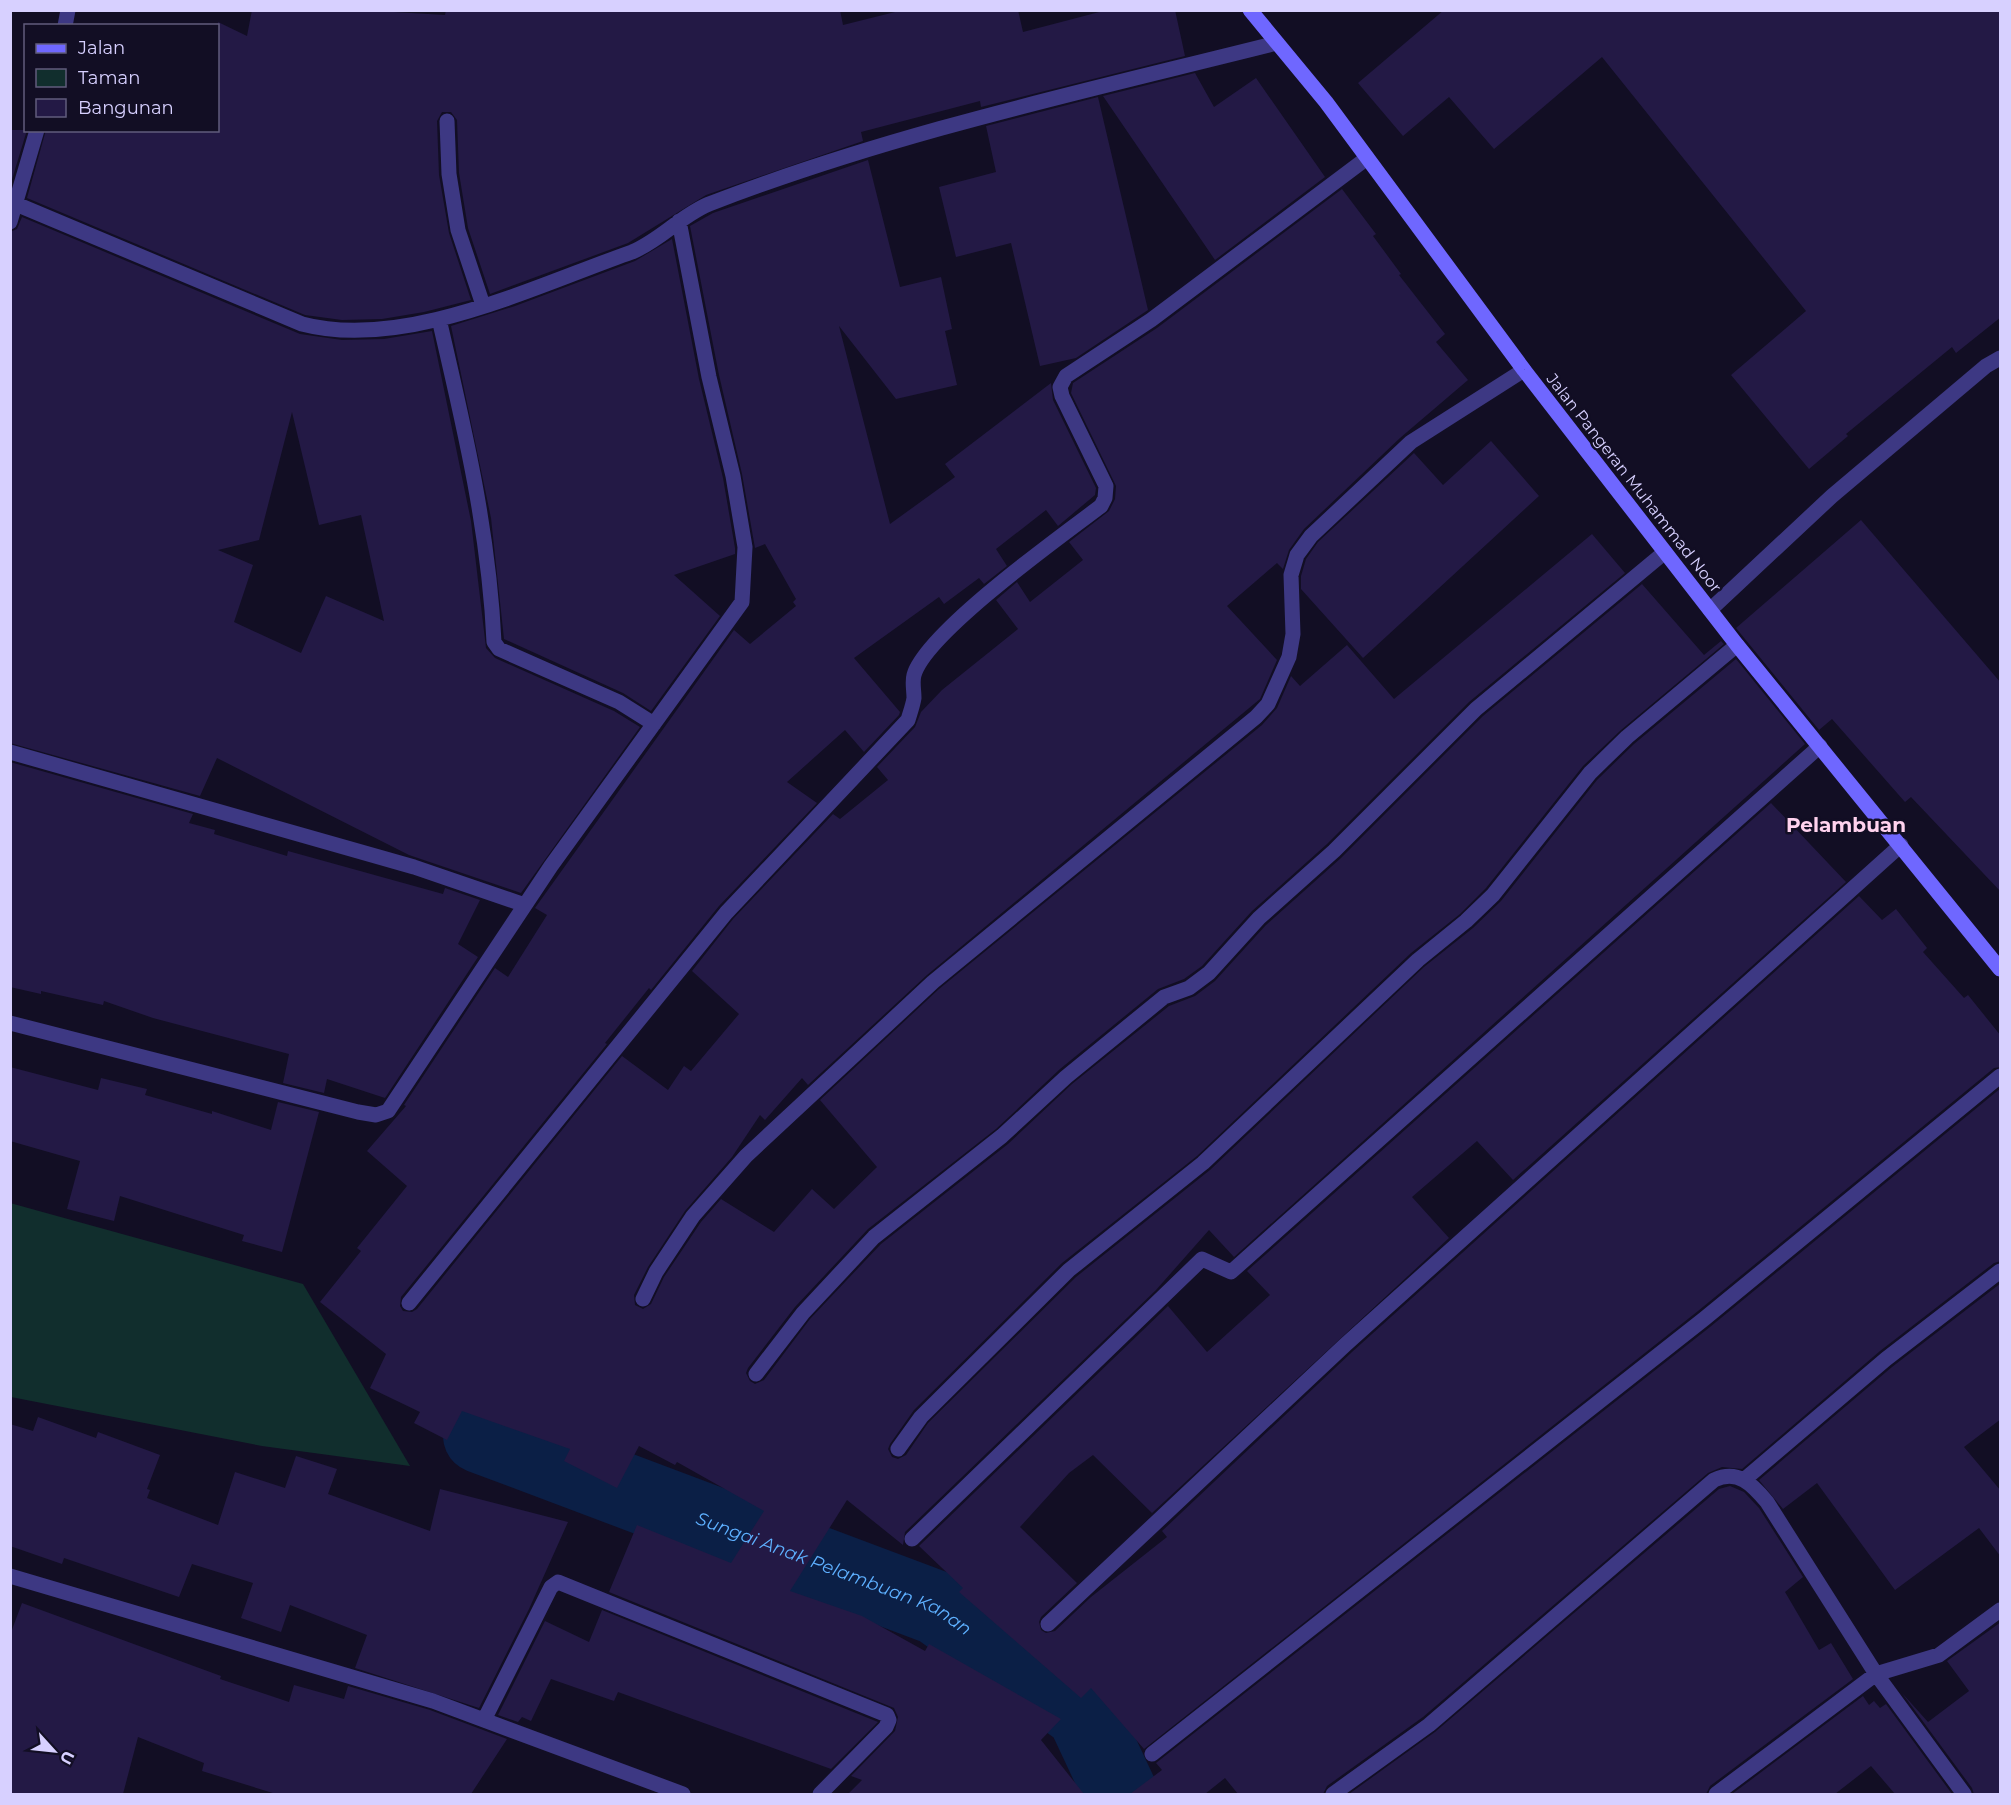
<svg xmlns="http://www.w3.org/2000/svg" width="2011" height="1805" viewBox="0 0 2011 1805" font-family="Montserrat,sans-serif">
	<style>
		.green { fill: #112e2d }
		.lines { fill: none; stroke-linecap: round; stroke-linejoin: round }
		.river { stroke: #0b1f46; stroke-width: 74 }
		.building { fill: #231945; fill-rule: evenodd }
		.service { stroke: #3d3883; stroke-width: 15 }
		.minor { stroke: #3d3883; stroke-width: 15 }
		.secondary { stroke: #6f67ff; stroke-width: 15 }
		.labels { text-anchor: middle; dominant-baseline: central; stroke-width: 5; stroke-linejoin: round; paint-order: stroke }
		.street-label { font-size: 16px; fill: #d7d0ff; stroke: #120e24 }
		.water-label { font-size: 18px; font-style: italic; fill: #5eb0ff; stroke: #120e24 }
		.quarter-label { font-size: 20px; font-weight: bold; fill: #ffd2ee; stroke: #120e24 }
	</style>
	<rect width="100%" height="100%" fill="#120e24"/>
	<path class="green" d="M10,1203L303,1284L410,1466L262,1446L11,1397Z"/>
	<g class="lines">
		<path class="river" id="s1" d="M480,1436L937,1608L1083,1713L1121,1794"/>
	</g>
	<path class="building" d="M252,10H360L445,15L446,10H840L843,25L903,10H1018L1023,32L1107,10H1175L1185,56L981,107L980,101L861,132L863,141L706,195L628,243L490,294L468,228L459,173L457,120L451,112H442L437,121L439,175L449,233L471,300L424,312L382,319L342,320L305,315L27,198L46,130H218V22L247,36Z
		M1444,10H2001V317L1956,353L1952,347L1846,434L1848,436L1809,469L1731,375L1806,311L1602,57L1494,149L1449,97L1403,136L1358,83Z
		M1195,73L1214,107L1256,78L1325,177L1215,260L1103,96Z
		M1098,97L1148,310L1076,358L1040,366L1011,243L956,257L939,187L996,172L986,126Z
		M10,130H27L10,186Z
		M868,160L900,287L941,277L952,329L945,331L957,385L896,399L839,326L890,524L955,477L945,464L1051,383L1053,400L1096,488L1095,495L1058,526L1046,510L996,549L1007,566L984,584L979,578L944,604L939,597L854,658L900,712L899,715L864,752L845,730L787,782L817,803L719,906L651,990L649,988L605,1043L607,1044L401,1297L400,1306L403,1311L412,1312L417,1309L622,1056L668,1090L684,1066L691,1071L739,1014L692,971L733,919L833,814L840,819L888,780L877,767L915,727L921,712L942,690L1018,629L996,600L1017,582L1030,602L1083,560L1069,542L1109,511L1115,499L1116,486L1071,393L1073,383L1157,328L1342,189L1376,234L1373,236L1401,274L1399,275L1445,334L1436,342L1468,380L1400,438L1304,529L1289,550L1283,569L1277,563L1227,606L1277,660L1260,699L927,975L808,1085L802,1078L765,1120L760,1115L732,1157L685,1211L648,1267L634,1295L635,1305L643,1309L651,1304L664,1277L701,1222L721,1199L774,1232L812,1189L834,1209L877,1167L820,1100L939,989L1262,725L1277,708L1291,676L1300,686L1347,645L1394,699L1592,534L1625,573L1469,702L1327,844L1252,911L1202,966L1184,979L1158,989L1060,1069L996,1129L868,1229L795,1307L748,1368L746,1373L750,1381L755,1384L764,1380L810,1319L881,1244L1008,1144L1072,1084L1169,1006L1195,996L1215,981L1266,925L1341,858L1483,716L1642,584L1704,655L1721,641L1724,644L1621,730L1583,766L1486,888L1460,914L1411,953L1197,1156L1062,1263L914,1410L890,1444L888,1449L892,1457L898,1459L906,1455L928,1423L1076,1277L1210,1170L1424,967L1473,928L1501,901L1597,780L1634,744L1736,659L1805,744L1234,1257L1209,1230L1156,1290L905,1532L903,1545L847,1500L790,1591L862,1616L925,1651L929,1644L1061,1719L1041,1740L1084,1794H848L862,1780L851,1776L895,1731L898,1717L894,1708L609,1592L637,1525L731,1563L764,1511L677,1462L675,1465L639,1446L617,1488L564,1461L570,1449L462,1411L447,1440L414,1423L420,1412L370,1388L386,1354L320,1302L361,1251L357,1248L407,1186L367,1151L406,1106L404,1105L495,968L508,977L547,915L535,908L734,630L750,644L796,606L793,602L796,599L765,544L755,548L742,474L719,375L690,226L713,213Z
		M22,217L300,334L342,340L384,339L432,331L471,521L486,648L495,658L614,711L640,727L521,893L409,855L217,758L200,796L10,743V232L17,229ZM292,412L319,525L361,515L384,621L326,596L301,653L234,622L253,565L218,550L259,540Z
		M672,239L699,379L723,478L735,548V554L674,575L720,616L651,711L623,693L504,639L491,518L451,326L515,306L635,261Z
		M1491,441L1539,496L1363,658L1301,589V576L1306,559L1318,542L1414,453L1443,485Z
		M1861,520L2001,683V892L1911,797L1905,802L1832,719L1819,730L1736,628Z
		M10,762L193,814L189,823L215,830L214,834L287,856L288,851L443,894L445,888L480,900L458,944L478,957L385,1098L327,1079L324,1093L283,1083L289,1054L153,1018L104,1001L103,1005L41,991V994L10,987Z
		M1771,803L1846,882L1513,1180L1477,1141L1412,1197L1449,1238L1152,1513L1093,1455L1069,1473L1020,1527L1077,1583L1041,1617L1039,1622L1041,1630L1046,1633L1055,1631L1091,1597L1167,1537L1162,1531L1352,1352L1859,896L1882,920L1896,909L1927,948L1923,952L1964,998L1968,995L2001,1036V1067L1994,1068L1698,1311L1144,1749L1091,1688L1081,1698L959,1592L963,1588L919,1546L1168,1306L1207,1352L1270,1295L1247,1271Z
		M10,1067L98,1090L101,1078L147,1089L145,1095L212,1114V1111L271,1130L278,1102L319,1112L282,1252L242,1241L244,1235L120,1196L114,1221L67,1209L80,1161L10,1141Z
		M2001,1088V1261L1994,1263L1880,1351L1742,1469L1722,1467L1708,1473L1423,1717L1327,1786L1323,1794H1238L1225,1778L1205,1794H1130L1162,1770L1156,1763L1710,1327Z
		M2001,1283V1419L1964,1447L2001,1491V1557L1979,1528L1895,1590L1817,1483L1783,1509L1759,1480L1892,1367Z
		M38,1417L96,1438L98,1432L160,1455L147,1489L150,1490L147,1498L218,1525L235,1472L285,1488L296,1456L337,1469L328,1494L430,1531L440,1489L568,1522L529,1609L479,1708L355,1668L367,1635L290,1605L281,1632L241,1618L253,1583L192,1564L179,1597L64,1558L62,1564L10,1546V1424L33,1431Z
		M1730,1486L1744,1492L1759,1508L1803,1577L1785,1592L1819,1650L1831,1643L1853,1679L1710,1786L1706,1794H1349L1435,1732L1719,1489Z
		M22,1603L221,1676L220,1679L289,1702L294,1685L344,1699L348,1686L430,1710L507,1739L471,1794H276L202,1771L204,1763L138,1737L123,1794H10V1635Z
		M602,1610L878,1722L831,1769L618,1692L614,1701L551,1679L531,1721L522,1717L518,1722L498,1715L545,1621L589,1642Z
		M2001,1622V1794H1974L1972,1788L1902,1693L1928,1722L1969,1691L1947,1661Z
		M1863,1696L1869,1705L1874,1701L1880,1708L1886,1704L1952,1794H1895L1871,1766L1835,1794H1732Z"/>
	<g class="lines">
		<path class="service" d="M1710,610L1832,496L1986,366L2000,358"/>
		<path class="minor" d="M65,26L68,10
			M447,121L449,174L458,230L483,305
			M16,204L302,324C404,351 535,286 632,252C661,240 680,216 709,204C892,133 1086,91 1277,43
			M10,222L37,130
			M439,319C464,426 489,531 494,642L499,649L619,702L654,724
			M10,752L414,867L525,905
			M10,1023L358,1112L376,1115L388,1111L551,866L742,602L745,547L733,476L709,377L679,221
			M643,1299L656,1272L693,1216L746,1156L933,982L1256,717L1268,704L1289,657L1293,634L1291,575L1297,555L1311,536L1411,442L1524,370
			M409,1303L726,913L908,720C910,713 913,705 914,698C914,690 912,682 914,675C926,633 1061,536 1101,506L1105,498L1106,486L1062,396L1060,387L1066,376L1151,320L1367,158
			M756,1374L803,1313L874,1237L1002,1136L1066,1077L1164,997L1189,988L1209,973L1259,918L1334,851L1476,709L1665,552
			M898,1449L921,1417L1069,1270L1203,1163L1418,960L1466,921L1493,895L1590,773L1627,737L1737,645
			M1745,1479L1886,1359L2000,1271
			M912,1539L1202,1259L1231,1272L1820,746
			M10,1576L433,1701L683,1794
			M1048,1624L1345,1345L1901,845
			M484,1720L551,1587L558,1582L887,1715L889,1720L886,1727L820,1794
			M1152,1754L1704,1319L2000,1076
			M1333,1794L1429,1725L1714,1480C1738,1469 1752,1484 1767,1502L1876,1674L1964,1794
			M1716,1794L1876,1674L1939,1655L2000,1610"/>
		<path class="secondary" d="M1250,10L1326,102L1524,370L1737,645L2000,969"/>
	</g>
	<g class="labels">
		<g class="street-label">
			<text transform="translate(1634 483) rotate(52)">Jalan Pangeran Muhammad Noor</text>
		</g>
		<g class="water-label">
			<text stroke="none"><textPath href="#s1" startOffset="380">Sungai Anak Pelambuan Kanan</textPath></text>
		</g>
		<g class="quarter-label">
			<text x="1846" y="825">Pelambuan</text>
		</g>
	</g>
	<rect width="2011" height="1805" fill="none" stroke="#d7d0ff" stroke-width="24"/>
	<rect x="24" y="24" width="195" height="108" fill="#120e24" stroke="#615c7c" stroke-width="1.5"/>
	<rect x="36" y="44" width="30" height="9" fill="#6f67ff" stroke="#615c7c" stroke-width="1.5"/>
	<text x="78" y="54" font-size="18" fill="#d7d0ff">Jalan</text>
	<rect x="36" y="69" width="30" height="18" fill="#112e2d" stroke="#615c7c" stroke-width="1.5"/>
	<text x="78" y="84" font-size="18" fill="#d7d0ff">Taman</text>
	<rect x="36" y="99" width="30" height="18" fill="#231945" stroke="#615c7c" stroke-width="1.5"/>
	<text x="78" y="114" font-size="18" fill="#d7d0ff">Bangunan</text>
	<g transform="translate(54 1751) rotate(117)" stroke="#120e24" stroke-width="4.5" paint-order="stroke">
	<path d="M0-4.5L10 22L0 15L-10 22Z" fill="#d7d0ff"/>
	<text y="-9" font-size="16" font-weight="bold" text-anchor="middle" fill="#d7d0ff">U</text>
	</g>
</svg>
